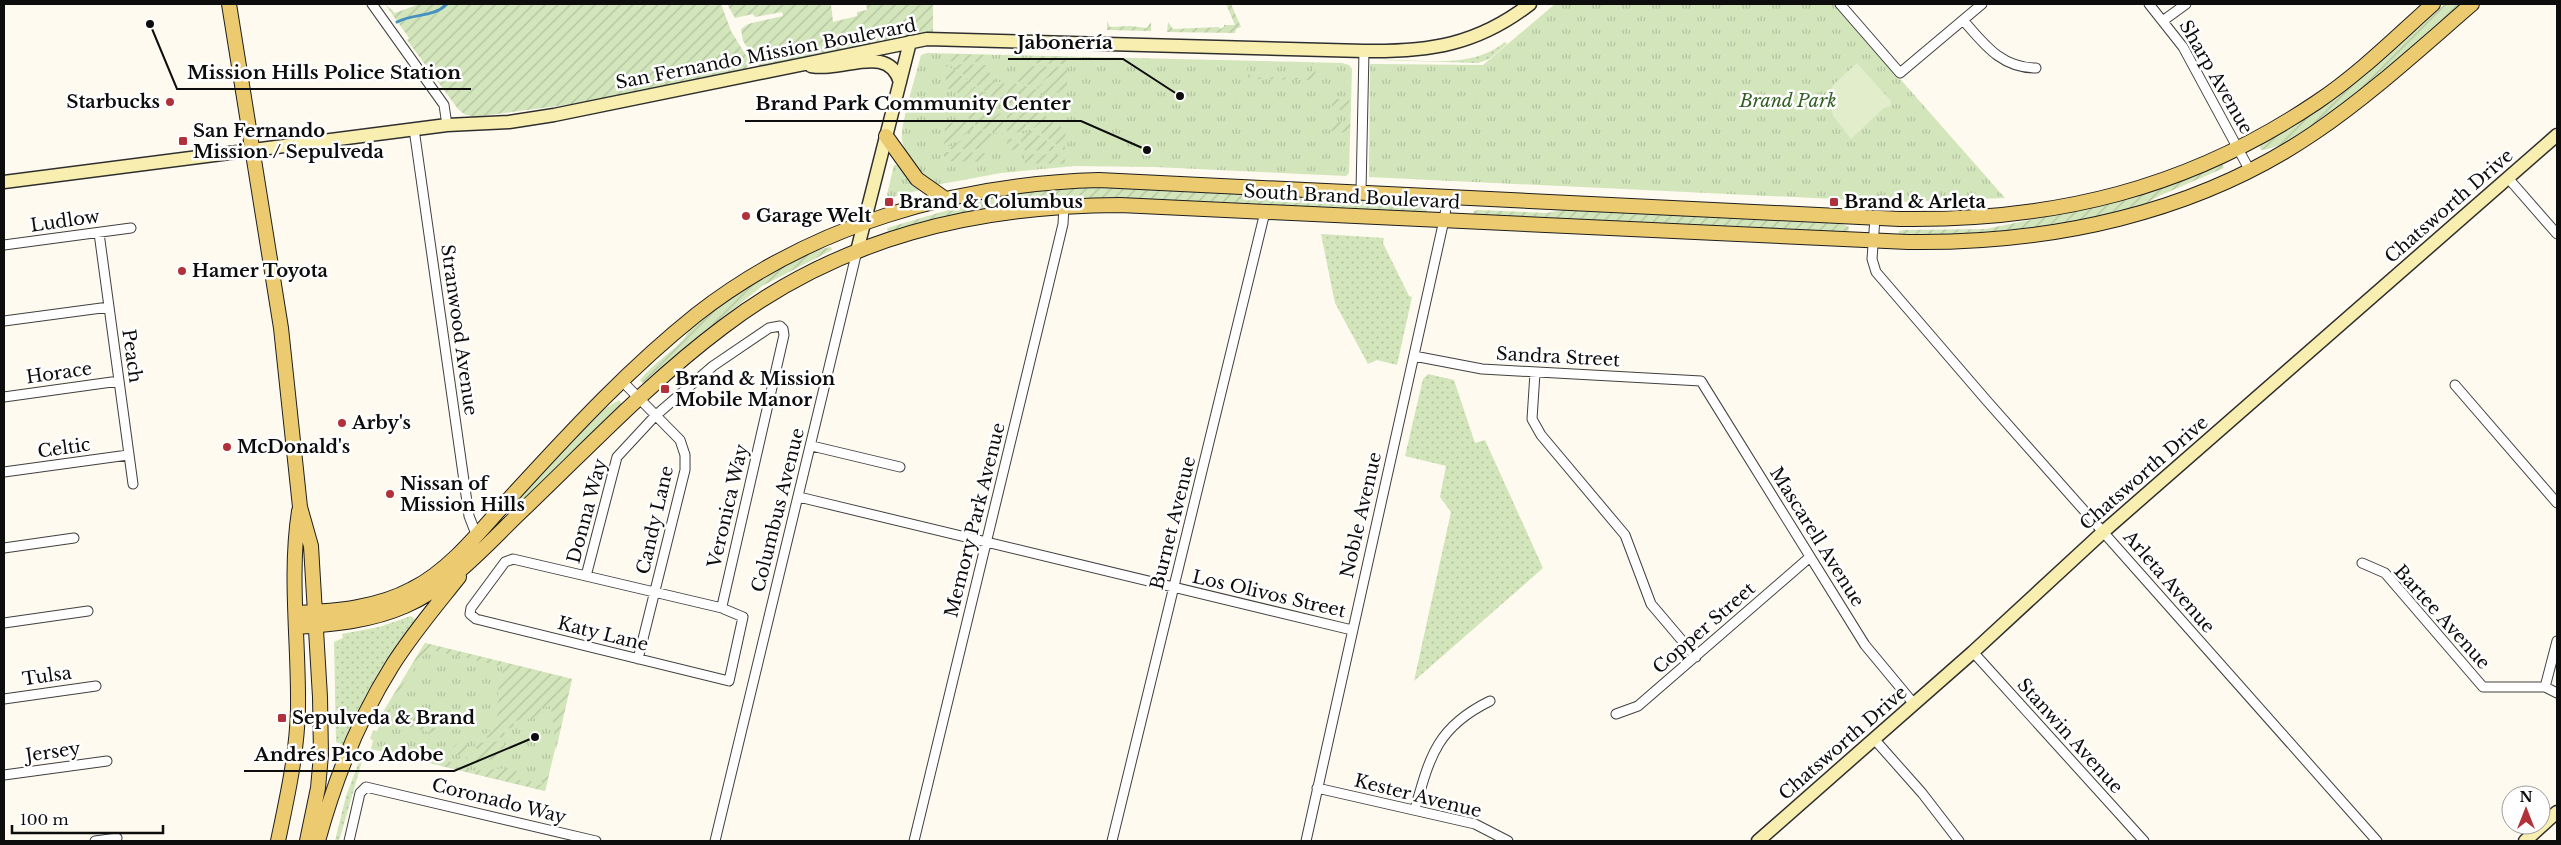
<svg xmlns="http://www.w3.org/2000/svg" width="2561" height="845" viewBox="0 0 2561 845" font-family="'Libre Baskerville',serif">
	<style>
		.grass { fill: url(#grass-dots) }
		.park { fill: url(#park-tufts) }
		.garden { fill: url(#garden-furrows) }
		.pitch { fill: #e2edcc }
		.lines { fill: none; stroke-linecap: round; stroke-linejoin: round }
		.stream { stroke: #4592c1; stroke-width: 3 }
		.minor-casing { stroke: #404040; stroke-width: 11 }
		.secondary-casing { stroke: #2f2f2f; stroke-width: 15 }
		.primary-casing { stroke: #1e1e1e; stroke-width: 16 }
		.minor { stroke: #fff; stroke-width: 9 }
		.secondary { stroke: #f8eeaf; stroke-width: 12 }
		.primary { stroke: #eccb70; stroke-width: 14 }
		.poi-dot { fill: #b1313a; stroke: #fff; stroke-width: 2 }
		.labels { text-anchor: middle; dominant-baseline: central; stroke-width: 5; stroke-linejoin: round; paint-order: stroke }
		.street-label { font-size: 18px; fill: #0d0d0d; stroke: #fff }
		.park-label { font-size: 18px; font-style: italic; fill: #315f23; stroke: #fff }
		.poi-label { font-size: 18px; font-weight: bold; fill: #0d0d0d; stroke: #fff; text-anchor: start }
		.leader { fill: none; stroke: #0d0d0d; stroke-width: 2 }
		.callout-dot { fill: #0d0d0d; stroke: #fff; stroke-width: 2 }
		.callout-label { font-size: 19px; text-anchor: middle; font-weight: bold; fill: #0d0d0d; stroke: #fff; stroke-width: 5; stroke-linejoin: round; paint-order: stroke }
	</style>
	<defs>
		<pattern id="grass-dots" width="8" height="8" patternUnits="userSpaceOnUse" patternTransform="scale(1.25)"><rect width="8" height="8" fill="#d2e5bb"/><path d="M2 2h.1M6 6h.1" fill="none" stroke="#b3c3a0" stroke-width="1.8" stroke-linecap="round"/></pattern>
		<pattern id="park-tufts" width="24" height="20" patternUnits="userSpaceOnUse" patternTransform="scale(1.25)"><rect width="24" height="20" fill="#d2e5bb"/><path d="M3 7l-1-3M5 7V3M7 7l1-3M15 17l-1-3M17 17v-4M19 17l1-3" fill="none" stroke="#b3c3a0"/></pattern>
		<pattern id="garden-furrows" width="10" height="10" patternUnits="userSpaceOnUse" patternTransform="scale(1.25)"><rect width="10" height="10" fill="#d2e5bb"/><path d="M-1 1l2-2M0 10L10 0M9 11l2-2" fill="none" stroke="#b3c3a0"/></pattern>
	</defs>
	<rect width="100%" height="100%" fill="#fefaef"/>
	<path class="grass" d="M1505,42L1507,44L1489,59L1478,63L1379,60C1421,58 1469,71 1505,42Z
		M1321,234L1384,238L1383,243L1409,296L1412,297L1397,365L1377,360L1368,364L1335,303Z
		M1428,374L1454,380L1475,443L1485,440L1543,568L1414,681L1451,512L1440,497L1446,466L1405,456L1423,379Z
		M411,616L416,620L371,688L343,745L336,742L334,642L343,638L342,634L379,627Z
		M363,751H365L339,841H335L346,796Z"/>
	<path class="park" d="M1555,4H1834L2005,198L1897,202L1369,177L1370,64L1483,65Z
		M927,53L1342,63L1349,65L1352,69L1349,173L1346,176L1155,167L1075,166L1001,173L936,185C922,174 904,158 902,139C900,126 916,75 920,59L921,55Z
		M894,165H899L920,190L886,199Z
		M425,643L572,679L545,791L371,749L373,740L370,739L373,730L377,731L380,724L377,722Z"/>
	<path class="garden" d="M385,4L395,13L419,4H721L731,31L750,62L746,69L588,102L474,117L464,114L458,109L407,40L409,38Z
		M727,4H831L833,22L857,16V12L867,10L866,4H933V32L760,66L743,41L741,29L748,24L783,16L782,12L755,17L753,14L735,18Z
		M1226,4H1231L1241,27L1236,29L1235,33L1167,32L1168,22L1173,29L1219,27L1220,29L1224,27V25H1235Z
		M2445,4H2463C2425,36 2305,149 2261,150L2259,145C2326,106 2387,55 2445,4Z
		M1107,21L1110,27L1130,26L1147,28L1151,22V31L1107,30Z
		M947,54L986,55V62L946,61Z
		M1028,56L1067,57V64L1028,63Z
		M1248,61L1250,77L1304,78L1305,74H1312V63H1316L1315,80L1248,79Z
		M946,64L976,87L964,98L954,90L946,88Z
		M950,64L986,65L990,74L996,81L978,86Z
		M1028,66L1063,67L1034,87L1017,81Z
		M1067,67V90L1056,93L1049,101L1036,88Z
		M996,82H1004V103H1000L980,87Z
		M1008,82L1033,88L1012,103H1008Z
		M978,88L998,104L995,106H964L969,96Z
		M1035,89L1045,99L1048,107H1016L1014,104Z
		M1332,99H1349L1351,110H1332Z
		M964,109L995,110L997,112L977,126L967,117Z
		M1016,110H1048L1045,119L1034,128L1013,113Z
		M1000,113H1003V135L978,128Z
		M1007,113H1011L1032,129L1007,135Z
		M962,115L975,128L944,148L945,125L955,122Z
		M1048,117L1056,125L1066,128L1065,151L1036,129Z
		M1332,122H1350V132L1332,133Z
		M977,129L994,135L984,149H948Z
		M1033,131L1060,151L1024,150L1022,142L1015,136Z
		M1007,137L1017,141L1022,150H1007Z
		M944,152L985,153L984,162L944,161Z
		M1024,154L1065,155V164L1025,163Z
		M2222,163L2224,168L2159,196L2143,205L2107,217L2010,234L1898,236L1899,231L1904,230L1985,229L2080,210L2150,192Z
		M1080,187H1115L1421,202L1427,204L1426,213L1095,199L1057,200L972,211L894,232H888L887,228L955,208L974,200L1020,192Z
		M1569,209L1838,222L1849,227L1848,233L1473,215L1474,211L1479,210L1546,213Z
		M831,247L832,250L762,286L646,381L643,383L640,380C651,366 667,355 680,343C686,338 688,330 694,325C719,302 798,251 831,247Z
		M619,400L622,404L523,500L519,497L598,413Z
		M425,643L572,679L556,750L551,706L541,708L542,718L513,721L514,727L504,729L505,737L475,738C498,734 499,714 498,695C498,686 502,676 504,667L428,649L402,686L383,724L377,722Z
		M406,722L438,729L437,734L405,726Z
		M505,741L503,748L498,749L499,759L475,761L477,749L474,743Z
		M458,743L466,744L469,748L467,759L453,753V747Z
		M445,757C463,778 487,768 512,768L517,771L518,780H528L540,785L544,782L543,774H549L545,791L442,766Z"/>
	<path class="pitch" d="M1857,63L1891,101V106L1884,108L1851,139L1833,116L1828,94L1834,84Z"/>
	<g class="lines">
		<path class="stream" d="M397,22C414,13 433,18 447,4"/>
		<defs>
			<path id="minor" d="M372,4L444,105L447,125
				M1840,4L1900,73L1982,4
				M2149,4L2183,47L2249,169
				M1963,20C1984,44 2001,68 2036,68
				M2164,20L2186,4
				M414,129L469,516L476,534
				M2508,178L2557,234
				M1361,191L1364,51
				M1875,218L1872,259L1876,272L1987,401L2377,841
				M99,233L133,484
				M4,245L131,228
				M4,321L109,307
				M780,326L783,329L784,335L722,606L724,609L743,617L729,681L476,619L470,614L471,608L505,562L513,559L586,576L617,457L655,416L713,366L769,328Z
				M1414,356L1482,369L1701,381L1865,645L1914,704
				M1535,373L1532,419L1541,435L1625,535L1651,604L1696,657
				M621,380L680,440L685,455V470L638,659
				M2455,385L2557,503
				M4,397L119,381
				M812,446L900,467
				M4,472L128,455
				M799,497L1352,630
				M4,548L74,538
				M2362,563L2385,573L2483,687H2545L2557,693
				M586,576L722,608
				M4,623L88,611
				M1973,652L2144,841
				M2545,687L2557,641
				M4,699L96,686
				M1616,714L1638,706L1810,557
				M1875,740L1922,793L1959,841
				M4,775L107,761
				M1317,788L1475,824L1508,841
				M1415,809C1430,756 1437,727 1490,701
				M95,841L117,838
				M349,841L360,793L366,787L596,841
				M715,841L857,251
				M914,841L1046,295L1063,224L1064,206
				M1112,841L1265,212
				M1306,841L1444,220L1448,196"/>
			<path id="secondary" d="M811,66C844,72 888,43 900,82
				M4,182L447,125L509,122L554,115L927,39L1364,51C1429,52 1477,45 1530,4
				M857,251L910,42
				M1758,841L1973,652L2103,532L2557,135
				M2525,841L2557,812"/>
			<path id="primary" d="M229,4L281,328L300,507L311,546L320,697L321,755L318,788L307,841
				M886,136L917,179L944,198
				M297,613C336,611 377,608 412,589C453,569 488,521 519,488C575,427 631,367 696,315C811,225 955,184 1099,180L1900,219C2055,221 2188,189 2317,102C2359,74 2396,37 2433,4
				M297,627C334,624 371,621 405,606C452,586 488,543 524,509C589,447 651,381 723,327C841,237 975,206 1120,205L1908,242C2050,244 2195,214 2314,133C2370,95 2421,48 2472,4
				M278,841C287,798 297,754 298,709C299,643 289,576 299,511
				M318,841C335,779 358,720 392,666C412,634 436,606 459,577"/>
		</defs>
		<use href="#minor" class="minor-casing"/>
		<use href="#secondary" class="secondary-casing"/>
		<use href="#primary" class="primary-casing"/>
		<use href="#minor" class="minor"/>
		<use href="#secondary" class="secondary"/>
		<use href="#primary" class="primary"/>
	</g>
	<g class="poi-dot">
		<circle cx="170" cy="102" r="5"/>
		<rect x="178" y="136" width="10" height="10" rx="2.5"/>
		<rect x="884" y="197" width="10" height="10" rx="2.5"/>
		<rect x="1829" y="197" width="10" height="10" rx="2.5"/>
		<circle cx="746" cy="216" r="5"/>
		<circle cx="182" cy="271" r="5"/>
		<rect x="660" y="384" width="10" height="10" rx="2.5"/>
		<circle cx="342" cy="423" r="5"/>
		<circle cx="227" cy="447" r="5"/>
		<circle cx="390" cy="494" r="5"/>
		<rect x="277" y="713" width="10" height="10" rx="2.5"/>
	</g>
	<g class="labels">
		<g class="street-label">
			<text transform="translate(766 54) rotate(-11)">San Fernando Mission Boulevard</text>
			<text transform="translate(2216 77) rotate(60)">Sharp Avenue</text>
			<text transform="translate(1352 197) rotate(3)">South Brand Boulevard</text>
			<text transform="translate(2449 206) rotate(-41)">Chatsworth Drive</text>
			<text transform="translate(65 221) rotate(-8)">Ludlow</text>
			<text transform="translate(459 330) rotate(82)">Stranwood Avenue</text>
			<text transform="translate(132 356) rotate(82)">Peach</text>
			<text transform="translate(1558 357) rotate(3)">Sandra Street</text>
			<text transform="translate(59 373) rotate(-8)">Horace</text>
			<text transform="translate(64 448) rotate(-8)">Celtic</text>
			<text transform="translate(2144 473) rotate(-41)">Chatsworth Drive</text>
			<text transform="translate(728 506) rotate(-77)">Veronica Way</text>
			<text transform="translate(778 510) rotate(-76)">Columbus Avenue</text>
			<text transform="translate(587 511) rotate(-75)">Donna Way</text>
			<text transform="translate(1361 515) rotate(-77)">Noble Avenue</text>
			<text transform="translate(655 520) rotate(-77)">Candy Lane</text>
			<text transform="translate(975 520) rotate(-76)">Memory Park Avenue</text>
			<text transform="translate(1173 523) rotate(-76)">Burnet Avenue</text>
			<text transform="translate(1817 537) rotate(58)">Mascarell Avenue</text>
			<text transform="translate(2169 582) rotate(49)">Arleta Avenue</text>
			<text transform="translate(1269 594) rotate(13)">Los Olivos Street</text>
			<text transform="translate(2442 617) rotate(48)">Bartee Avenue</text>
			<text transform="translate(1704 628) rotate(-41)">Copper Street</text>
			<text transform="translate(603 634) rotate(14)">Katy Lane</text>
			<text transform="translate(47 676) rotate(-8)">Tulsa</text>
			<text transform="translate(2070 736) rotate(48)">Stanwin Avenue</text>
			<text transform="translate(1843 743) rotate(-41)">Chatsworth Drive</text>
			<text transform="translate(53 752) rotate(-8)">Jersey</text>
			<text transform="translate(1418 796) rotate(14)">Kester Avenue</text>
			<text transform="translate(499 801) rotate(14)">Coronado Way</text>
		</g>
		<g class="park-label">
			<text x="1788" y="101">Brand Park</text>
		</g>
		<g class="poi-label">
			<text x="160" y="102" text-anchor="end">Starbucks</text>
			<text x="193" y="131">San Fernando<tspan x="193" dy="21">Mission / Sepulveda</tspan></text>
			<text x="899" y="202">Brand &amp; Columbus</text>
			<text x="1844" y="202">Brand &amp; Arleta</text>
			<text x="756" y="216">Garage Welt</text>
			<text x="192" y="271">Hamer Toyota</text>
			<text x="675" y="379">Brand &amp; Mission<tspan x="675" dy="21">Mobile Manor</tspan></text>
			<text x="352" y="423">Arby's</text>
			<text x="237" y="447">McDonald's</text>
			<text x="400" y="484">Nissan of<tspan x="400" dy="21">Mission Hills</tspan></text>
			<text x="292" y="718">Sepulveda &amp; Brand</text>
		</g>
	</g>
	<path class="leader" d="M1180 96L1123 59H1008M150 24L177 89H471M1147 150L1081 121H745M535 737L454 771H244"/>
	<g class="callout-dot">
		<circle cx="1180" cy="96" r="5"/>
		<circle cx="150" cy="24" r="5"/>
		<circle cx="1147" cy="150" r="5"/>
		<circle cx="535" cy="737" r="5"/>
	</g>
	<g class="callout-label">
		<text x="1065" y="49">Jabonería</text>
		<text x="324" y="79">Mission Hills Police Station</text>
		<text x="913" y="110">Brand Park Community Center</text>
		<text x="349" y="761">Andrés Pico Adobe</text>
	</g>
	<rect width="2561" height="845" fill="none" stroke="#0d0d0d" stroke-width="10"/>
	<g transform="translate(2526 810)"><circle r="24" fill="#ffffff" stroke="#9e9e9e"/>
	<path d="M0-4L9 19L0 12L-9 19Z" fill="#b1313a"/>
	<text y="-8" font-size="14" font-weight="bold" text-anchor="middle" fill="#0d0d0d">N</text>
	</g>
	<path d="M12 825v8h151v-8" fill="none" stroke="#0d0d0d" stroke-width="2.5"/>
	<text x="20" y="825" font-size="15" fill="#0d0d0d" stroke="#ffffff" stroke-width="4" paint-order="stroke">100 m</text>
</svg>
